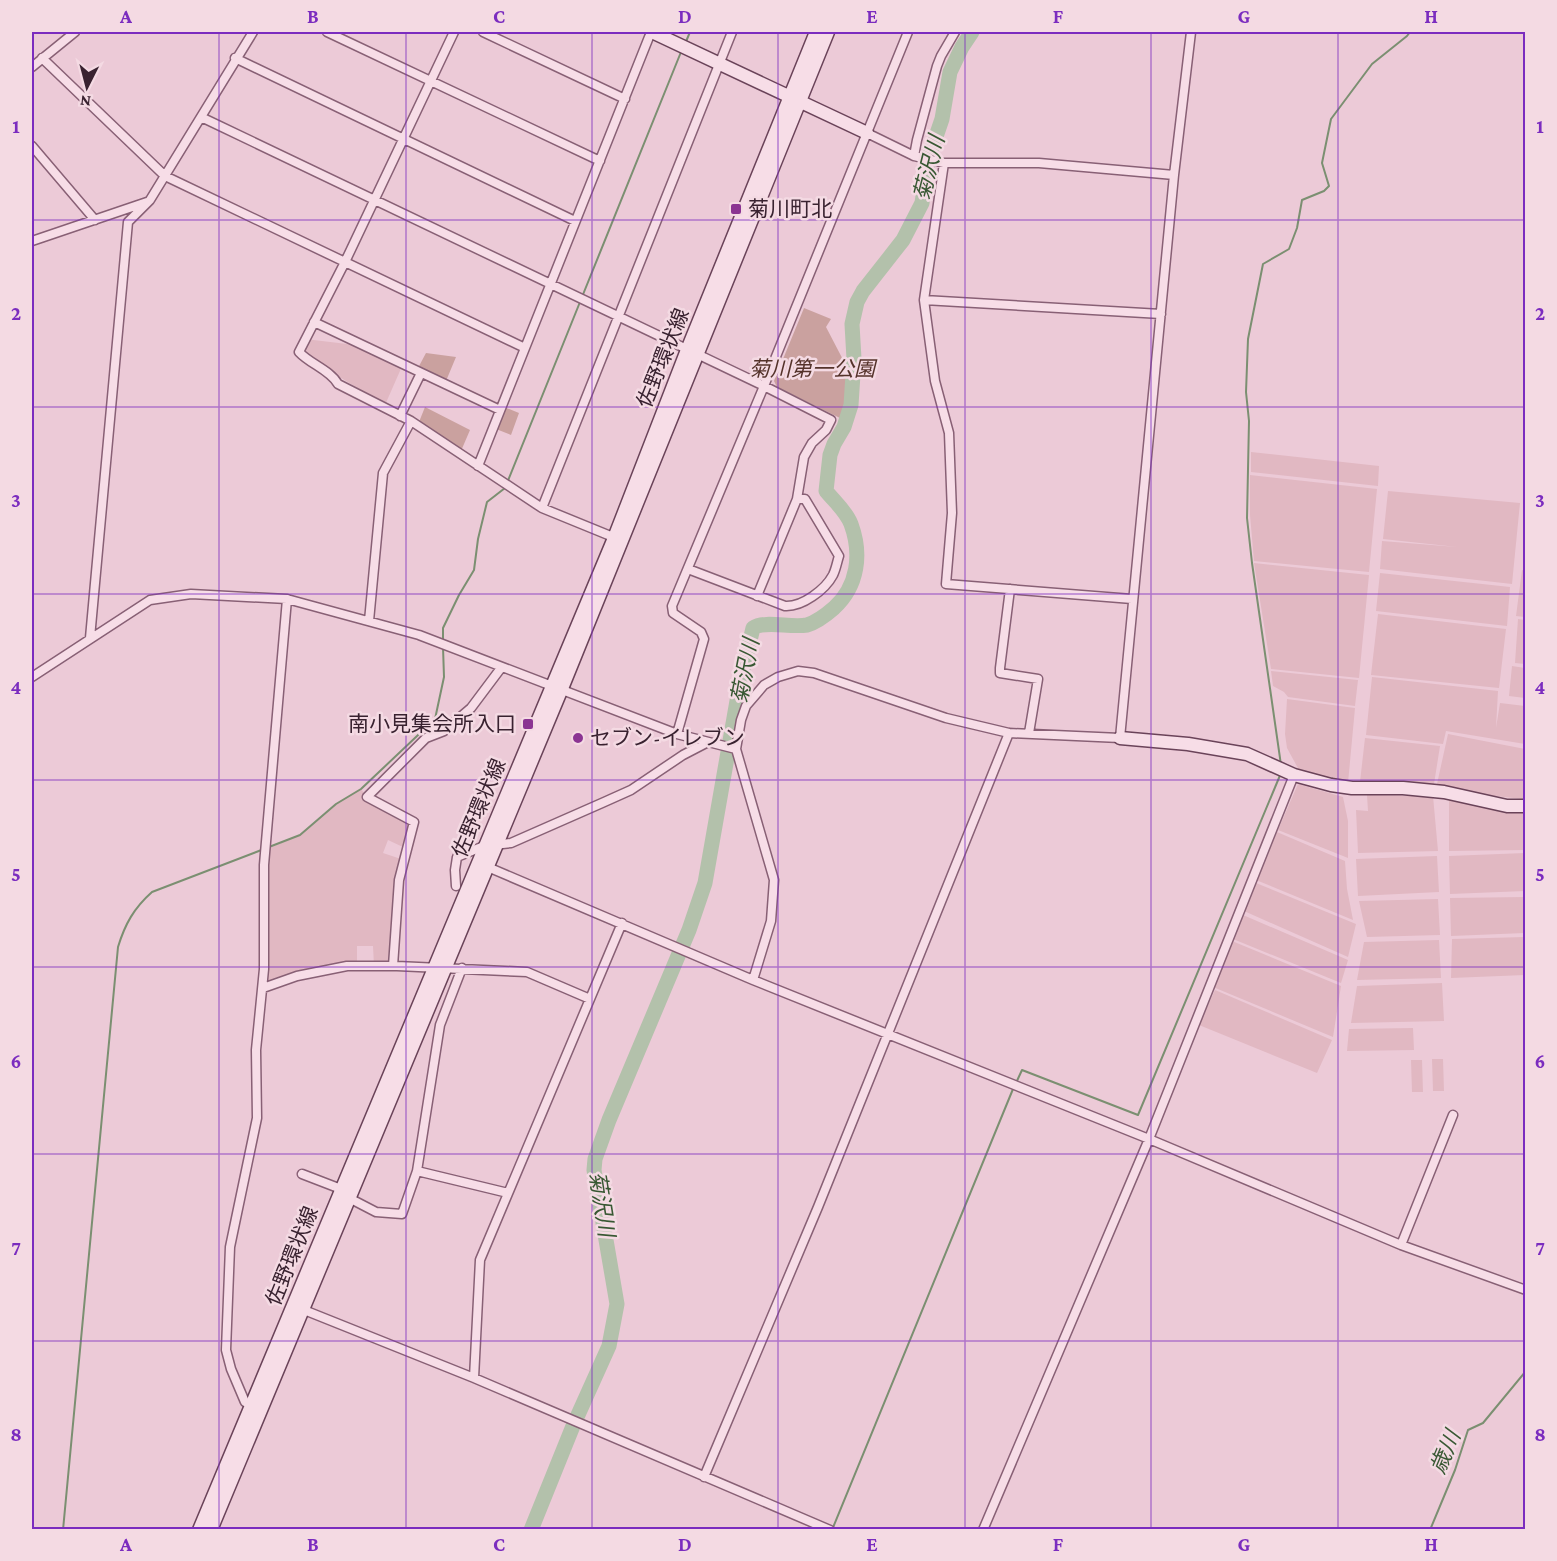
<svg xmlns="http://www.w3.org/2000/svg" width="1557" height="1561" viewBox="0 0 1557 1561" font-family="'Crimson Pro','Noto Sans JP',serif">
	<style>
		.farmland { fill: #e1b8c2 }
		.green { fill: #caa19f }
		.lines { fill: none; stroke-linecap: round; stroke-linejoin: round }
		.stream { stroke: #7b8f71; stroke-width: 2 }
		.river { stroke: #b3c1ab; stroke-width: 15 }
		.street-casing { stroke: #886075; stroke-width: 11 }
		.secondary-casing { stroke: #6a4359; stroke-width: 15 }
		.street { stroke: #f7dde7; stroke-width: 8 }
		.secondary { stroke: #f7dde7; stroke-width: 12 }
		.grid { fill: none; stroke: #7b2cbf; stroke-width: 1.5; stroke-opacity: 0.55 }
		.poi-dot { fill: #8b3492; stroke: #f4dae3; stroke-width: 2 }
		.labels { text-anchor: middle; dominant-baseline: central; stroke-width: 5; stroke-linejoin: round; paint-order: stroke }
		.poi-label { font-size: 21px; fill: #392230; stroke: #f4dae3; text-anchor: start }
		.street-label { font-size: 21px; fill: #392230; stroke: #f4dae3 }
		.park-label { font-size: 21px; font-style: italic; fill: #54322a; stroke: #f4dae3 }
		.water-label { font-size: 22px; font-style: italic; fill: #385833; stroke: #f4dae3 }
		.neatline { fill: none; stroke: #7b2cbf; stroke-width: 2 }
		.grid-label { font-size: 20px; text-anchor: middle; font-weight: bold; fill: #7b2cbf }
	</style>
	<rect width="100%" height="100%" fill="#eccad7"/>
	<path class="farmland" d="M305,339L364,346L403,364L385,405L299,352Z
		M1251,452L1379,466L1378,486L1251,472Z
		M1250,475L1377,489L1369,572L1254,561L1250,515Z
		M1388,491L1520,503L1512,584L1380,569L1382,541L1457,547L1383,539Z
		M1254,563L1369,575L1359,678L1271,669Z
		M1522,570L1525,571V617L1516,616Z
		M1380,573L1510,587L1507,626L1376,611Z
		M1378,614L1506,629L1499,688L1371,675Z
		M1518,619L1525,620V664L1515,663Z
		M1512,666L1525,668V698L1509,696Z
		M1271,671L1358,680L1355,706L1288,697L1284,692L1273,686Z
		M1372,677L1498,691L1496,728L1500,703L1525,706V744L1446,731L1443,744L1366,735Z
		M1287,699L1355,708L1348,783L1325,780L1299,770L1287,748L1285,734Z
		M1448,734L1525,749L1523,799L1476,794L1437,784Z
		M1365,738L1440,746L1434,784L1360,782Z
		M1298,784L1343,797L1348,821V858L1278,830Z
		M361,789L367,797L414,822L405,848L388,840L383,853L404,860L393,966H374L373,946H357V963L280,982L263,980L265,850L300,835L336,804Z
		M1367,795L1433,796L1438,851L1358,853L1356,810L1368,811Z
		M1449,800L1495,809L1525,810V850L1449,851Z
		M1277,832L1345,861L1347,889L1353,920L1256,880Z
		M1525,853V891L1450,894L1449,856Z
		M1437,856L1439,892L1358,896L1356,859Z
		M1256,883L1356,924L1348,957L1244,911Z
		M1525,897V933L1451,936L1450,898Z
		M1438,899L1440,935L1367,937L1359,901Z
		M1243,915L1348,960L1341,983L1233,939Z
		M1525,937V975L1451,978L1452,939Z
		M1439,940L1441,978L1357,980L1364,942Z
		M1232,941L1341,986L1333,1037L1213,987Z
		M1442,983L1444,1021L1351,1023L1357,986Z
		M1215,990L1332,1040L1317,1073L1199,1025Z
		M1413,1028L1414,1050L1347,1051L1349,1029Z
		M1432,1059H1443L1444,1091H1433Z
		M1411,1060H1422L1423,1092H1412Z"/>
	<path class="green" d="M804,308L831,319L826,327L852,377L849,402L842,419L777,387L774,381Z
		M426,353L456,357L446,381L418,368Z
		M425,407L470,430L461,451L419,422Z
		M504,407L519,413L511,435L496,429Z"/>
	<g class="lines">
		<path class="stream" d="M685,44L690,32
			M582,297L681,52
			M443,641V628L459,595L474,570L478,539L487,502L505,488L580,302
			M1281,765L1252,563L1247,518L1249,421L1246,392L1248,339L1263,264L1289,249L1297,228L1302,200L1324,191L1329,186L1322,163L1331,119L1372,64L1407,36L1410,32
			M269,847L300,835L336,804L361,789L435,719L444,677L443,647
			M1016,1083L1022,1070L1138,1115L1281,773
			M63,1530L118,947C125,924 134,908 152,892L264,849
			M832,1530L1013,1089
			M1430,1530L1455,1470L1468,1430L1483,1423L1526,1371"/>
		<path class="river" d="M531,1530L573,1426L609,1346L617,1304L594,1170L595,1159L609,1120L689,930L705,883L741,678L753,628C765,620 790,628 807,625C817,622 826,615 834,608C858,586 862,554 851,524C846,511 835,502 826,491L830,455L834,444L844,427L851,405L854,359L852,324L857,302L863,291L903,240L922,203L928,160L942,119L950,72L962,47L972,32"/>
		<defs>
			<path id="street" d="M327,32L600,161
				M454,32L345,262L299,352C310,364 330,370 338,384L411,421L542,508L618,539
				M483,32L625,99
				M42,58L165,176L525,348
				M235,58L575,221
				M32,67L75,32
				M201,117L764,386L831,420L826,430L812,443L804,457L797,499L757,596
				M867,133L914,156L944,163H1039L1174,175
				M32,146L95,220
				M914,156L917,140L937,66L941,56L955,32
				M944,163L924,300L935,381L949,433L952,513L946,584L1132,599
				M32,241L147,202
				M924,300L1161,314
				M314,322L500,410
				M400,416L421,373
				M478,466L651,32
				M542,508L732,32
				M688,569L785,606C802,607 825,590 833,575C836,569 837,562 839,556L805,499H797
				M1010,589L1000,668V673L1038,679L1029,733
				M369,621L383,473L411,421
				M90,638L128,222L150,200L253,32
				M32,677L150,600L191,594L287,599L419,635L677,734L736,749
				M677,734L704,639L701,632L673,613L672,606L764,386L908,32
				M483,865L753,980L1149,1139L1401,1245L1526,1290
				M456,886L455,870L457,857L484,846L511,843L602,803L631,790L683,755L708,742
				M393,966L399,880L414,822L367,797L426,738L444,731L471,708L501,668
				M753,980L771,921L774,880L736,749L741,720L746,706L764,685L778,677L798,671L814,673L946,718L1009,733L1120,738L1174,175L1191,32
				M263,988L297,976L347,966H397L527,972L590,999
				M417,1171L508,1193
				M302,1174L341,1189L349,1198L376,1212L402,1214L417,1171L440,1025L462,968
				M1401,1245L1453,1115
				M299,1308L474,1378L830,1530
				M474,1378L480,1260L622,923
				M255,1406L245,1402L231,1369L226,1350L230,1247L257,1118L256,1050L264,969V865L287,599
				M704,1477L818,1207L1009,733
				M983,1530L1149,1139L1294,775"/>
			<path id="secondary" d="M652,32L867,133
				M1120,738L1188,744L1247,754L1294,775L1331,785L1352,788H1403L1444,792L1507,806H1526
				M199,1530L614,538L687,350L816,32
				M211,1530L561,691L828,32"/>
		</defs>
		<use href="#street" class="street-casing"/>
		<use href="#secondary" class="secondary-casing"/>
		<use href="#street" class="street"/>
		<use href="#secondary" class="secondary"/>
	</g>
	<path class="grid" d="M219,32V1530M406,32V1530M592,32V1530M778,32V1530M965,32V1530M1151,32V1530M1338,32V1530M32,220H1526M32,407H1526M32,594H1526M32,780H1526M32,967H1526M32,1154H1526M32,1341H1526"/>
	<g class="poi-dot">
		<rect x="730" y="203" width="12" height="12" rx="3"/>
		<rect x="522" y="718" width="12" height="12" rx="3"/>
		<circle cx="578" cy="738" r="6"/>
	</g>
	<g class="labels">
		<g class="poi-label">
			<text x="748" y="209">菊川町北</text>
			<text x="516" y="724" text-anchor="end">南小見集会所入口</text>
			<text x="590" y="738">セブン-イレブン</text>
		</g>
		<g class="street-label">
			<text transform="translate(663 358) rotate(-68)">佐野環状線</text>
			<text transform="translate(479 808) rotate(-67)">佐野環状線</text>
			<text transform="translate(292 1256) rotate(-68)">佐野環状線</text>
		</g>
		<g class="park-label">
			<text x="812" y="369">菊川第一公園</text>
		</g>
		<g class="water-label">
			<text transform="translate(929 168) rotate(-76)">菊沢川</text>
			<text transform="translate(745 671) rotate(-79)">菊沢川</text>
			<text transform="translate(602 1204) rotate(81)">菊沢川</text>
			<text transform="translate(1445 1452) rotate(-67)">歳川</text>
		</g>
	</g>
	<rect width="1557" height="1561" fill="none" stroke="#f4dae3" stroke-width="66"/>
	<g transform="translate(87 87) rotate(186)" stroke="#f4dae3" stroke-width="4.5" paint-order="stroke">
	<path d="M0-4.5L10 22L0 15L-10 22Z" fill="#392230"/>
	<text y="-9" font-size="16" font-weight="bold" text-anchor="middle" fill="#392230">N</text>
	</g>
	<rect x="33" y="33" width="1491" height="1495" class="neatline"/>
	<g class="grid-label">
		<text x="126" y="23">A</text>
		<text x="313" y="23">B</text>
		<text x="499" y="23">C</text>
		<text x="685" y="23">D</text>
		<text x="872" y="23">E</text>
		<text x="1058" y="23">F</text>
		<text x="1244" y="23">G</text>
		<text x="1431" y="23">H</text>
		<text x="16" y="133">1</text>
		<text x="1540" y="133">1</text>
		<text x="16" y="320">2</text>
		<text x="1540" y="320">2</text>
		<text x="16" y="507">3</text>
		<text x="1540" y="507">3</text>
		<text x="16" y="694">4</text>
		<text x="1540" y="694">4</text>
		<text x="16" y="881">5</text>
		<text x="1540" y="881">5</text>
		<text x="16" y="1068">6</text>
		<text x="1540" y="1068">6</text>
		<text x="16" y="1255">7</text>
		<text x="1540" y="1255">7</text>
		<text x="16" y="1441">8</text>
		<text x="1540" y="1441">8</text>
		<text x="126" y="1551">A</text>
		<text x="313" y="1551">B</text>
		<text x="499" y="1551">C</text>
		<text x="685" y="1551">D</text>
		<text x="872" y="1551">E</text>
		<text x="1058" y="1551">F</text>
		<text x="1244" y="1551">G</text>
		<text x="1431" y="1551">H</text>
	</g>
</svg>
